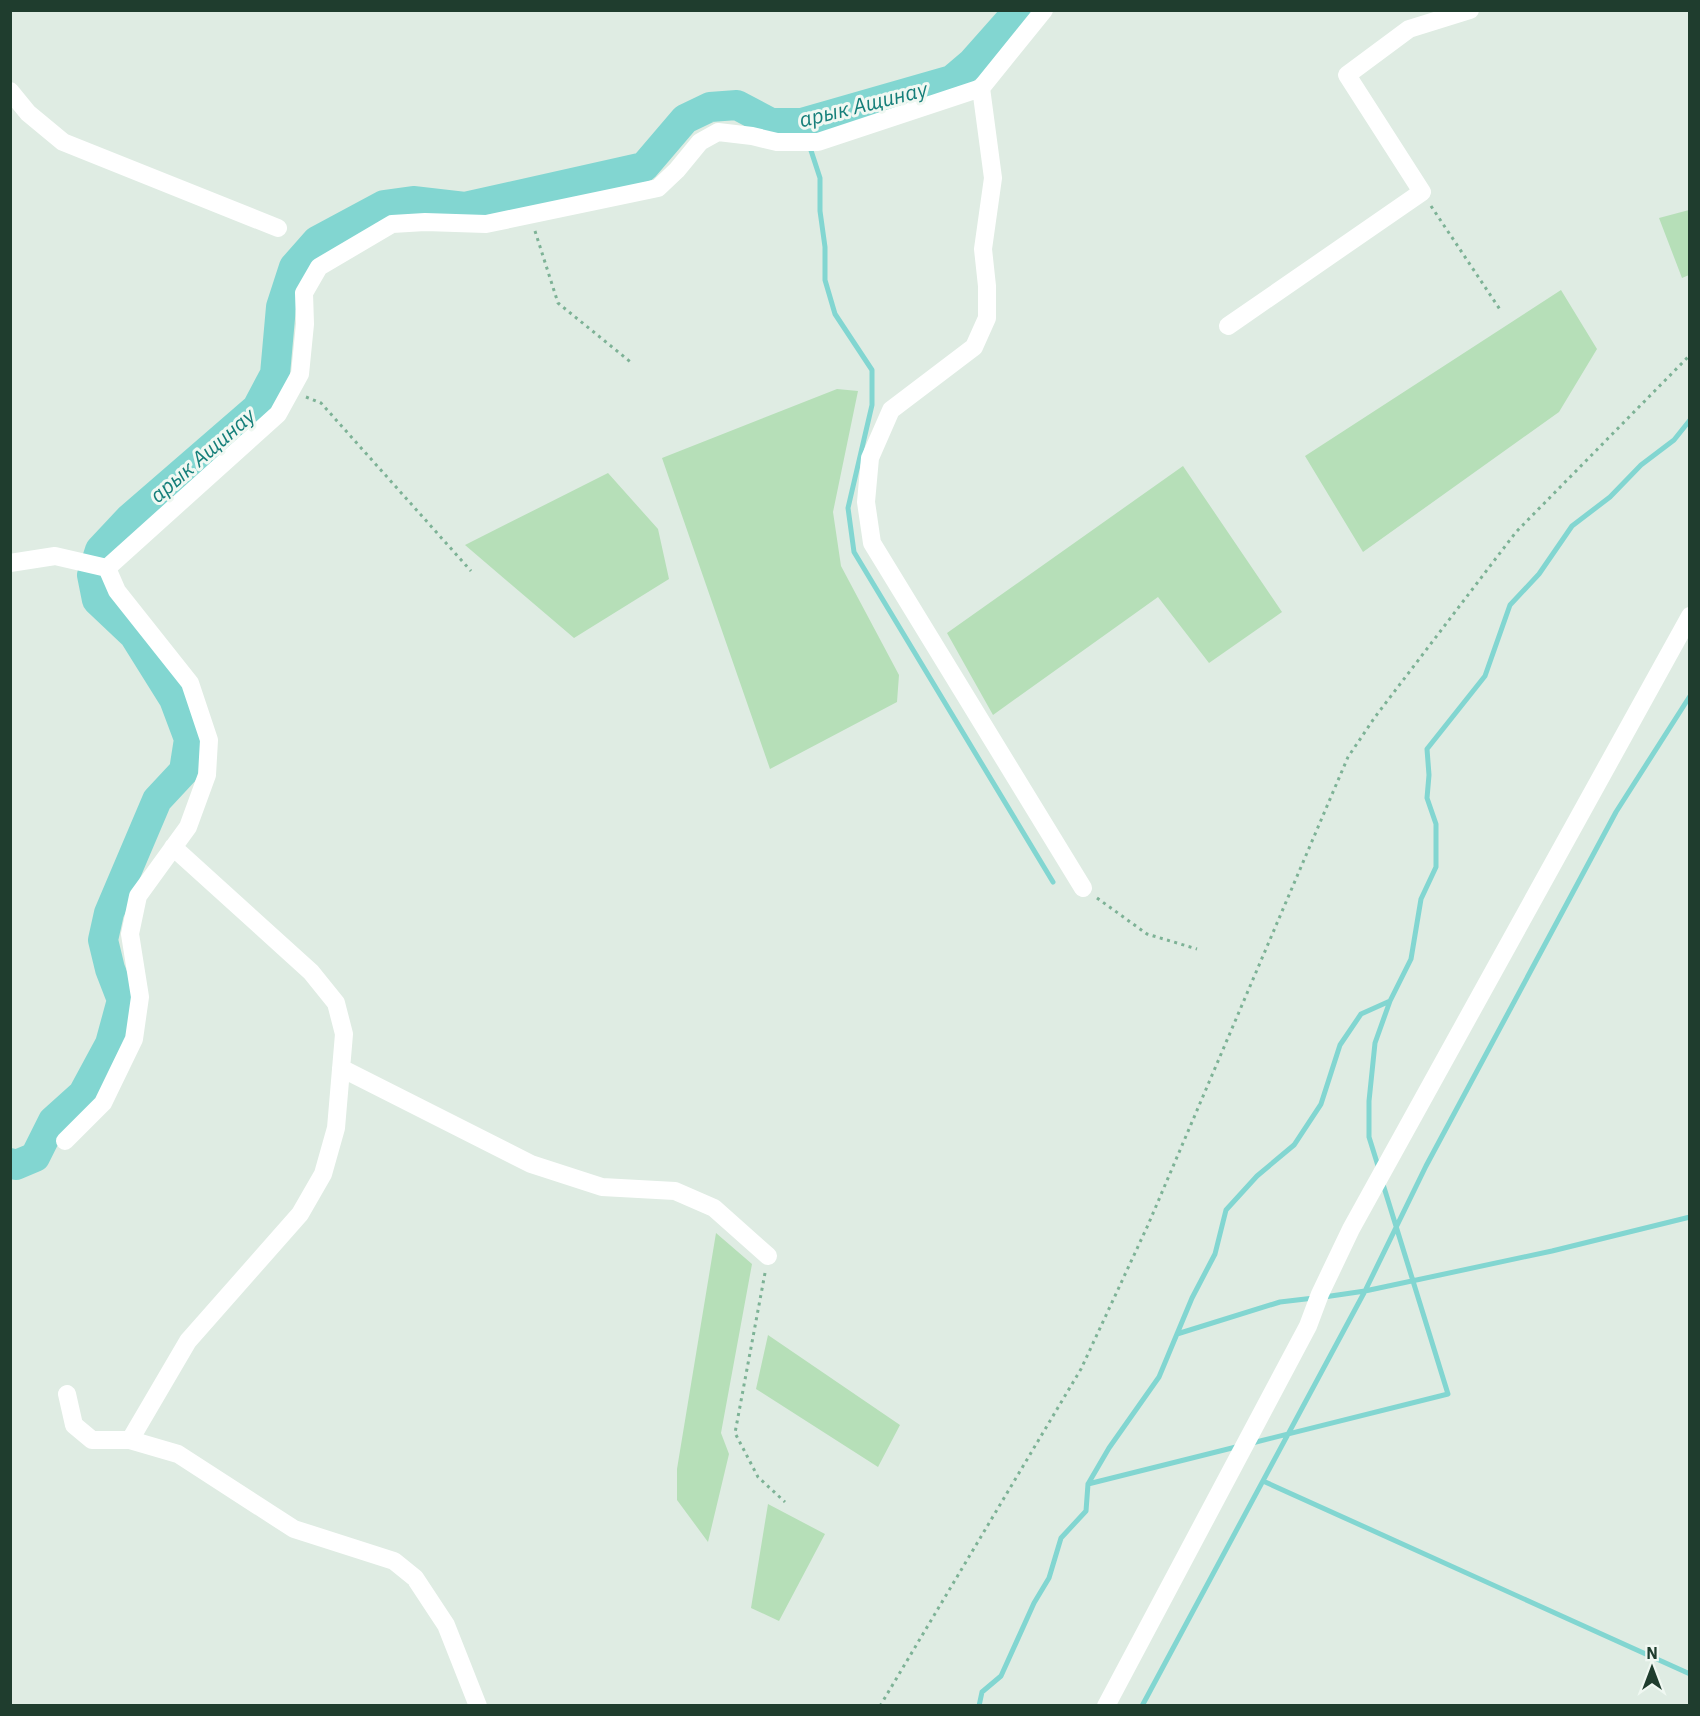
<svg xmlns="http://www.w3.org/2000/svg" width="1700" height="1716" viewBox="0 0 1700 1716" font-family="'IBM Plex Sans',sans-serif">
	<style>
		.green { fill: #b6dfb8 }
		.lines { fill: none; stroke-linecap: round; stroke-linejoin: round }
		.stream { stroke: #82d6d1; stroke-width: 5 }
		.river { stroke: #82d6d1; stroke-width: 30 }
		.path { stroke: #7db296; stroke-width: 3; stroke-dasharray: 3 4.5; stroke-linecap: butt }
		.minor { stroke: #fff; stroke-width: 18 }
		.labels { text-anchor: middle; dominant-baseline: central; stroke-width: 6; stroke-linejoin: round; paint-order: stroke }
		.water-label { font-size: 21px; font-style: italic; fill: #147e79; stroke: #f0f8f2 }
	</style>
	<rect width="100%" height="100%" fill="#dfece3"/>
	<path class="green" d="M1689,210V275L1682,278L1659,218Z
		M1561,290L1597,349L1559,412L1363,552L1305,456Z
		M837,389L858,391L833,512L841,566L899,675L897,702L770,769L662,458Z
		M1183,466L1282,612L1209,663L1158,597L993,715L947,633Z
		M608,473L658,529L669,579L574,638L465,545Z
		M716,1233L752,1264L721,1433L729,1454L708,1542L677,1500V1469Z
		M768,1335L900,1425L878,1467L756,1389Z
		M768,1504L825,1534L779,1621L751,1608Z"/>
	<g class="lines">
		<path class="stream" d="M802,123L820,178V211L825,247V280L835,314L872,370V405L848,508L854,552L1053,882
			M1379,1169L1369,1137V1101L1375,1043L1390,1001
			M1324,1297L1365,1291L1552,1251L1690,1217
			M1177,1334L1280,1302L1314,1298
			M1252,1443L1448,1394L1382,1181
			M1263,1481L1690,1674
			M1088,1484L1240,1446
			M979,1706L982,1692L1001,1676L1034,1603L1049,1578L1061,1538L1086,1511L1088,1484L1109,1448L1159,1377L1192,1298L1215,1254L1226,1210L1257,1176L1294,1145L1321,1104L1340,1045L1361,1014L1390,1001L1411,959L1421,899L1436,867V824L1427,798L1429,775L1427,749L1485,676L1510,605L1539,574L1572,526L1610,497L1641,465L1674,440L1690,420
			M1142,1706L1365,1291L1426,1166L1616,812L1690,696"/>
		<path class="river" d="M10,1163L16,1165L35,1157L53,1121L83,1094L110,1044L122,1000L110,969L103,940L109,913L157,800L184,771L189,739L174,699L134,635L97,600L92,575L100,550L130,518L257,408L275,374L281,307L294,267L317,241L384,205L413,201L465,207L644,167L685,119L710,107L737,105L771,123H802L952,80L972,63L1019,10"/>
		<path class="path" d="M1431,206L1501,311
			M535,231L558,303L633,364
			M306,397L321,403L471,571
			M1097,898L1147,934L1197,949
			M765,1273L735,1433L758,1477L785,1502
			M880,1706L1081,1369L1148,1225L1348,757L1375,717L1516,532L1690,355"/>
		<path class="minor" d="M981,88L993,178L983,249L987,286V318L974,347L891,410L870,458L866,502L872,543L1083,888
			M10,91L28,113L63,142L278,228
			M1228,326L1422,192L1347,75L1409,29L1470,10
			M10,563L55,556L107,568
			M341,1068L531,1164L602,1187L675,1191L714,1208L768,1256
			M65,1141L103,1103L134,1039L140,997L130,934L138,896L188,827L207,775L209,740L190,683L117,591L107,568L278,414L300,374L305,324L304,293L319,267L392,224L425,222L486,224L658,188L677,170L700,142L718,132L752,136L777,142H818L981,88L1044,10
			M67,1394L74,1425L92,1440H130L178,1454L294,1529L394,1561L415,1578L446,1625L478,1706
			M130,1440L188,1341L300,1214L323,1174L336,1128L344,1034L336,1003L311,972L173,847
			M1106,1706L1308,1326L1320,1294L1351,1229L1690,616"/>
	</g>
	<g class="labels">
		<g class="water-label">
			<text transform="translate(863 104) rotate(-14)">арык Ащинау</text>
			<text transform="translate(202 455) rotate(-41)">арык Ащинау</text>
		</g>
	</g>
	<rect width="1700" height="1716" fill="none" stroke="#1f3d2e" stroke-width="24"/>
	<g transform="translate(1652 1668)" stroke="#f0f8f2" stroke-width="4.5" paint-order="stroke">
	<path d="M0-4.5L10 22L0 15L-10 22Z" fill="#1f3d2e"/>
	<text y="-9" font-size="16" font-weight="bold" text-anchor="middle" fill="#1f3d2e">N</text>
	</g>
</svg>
